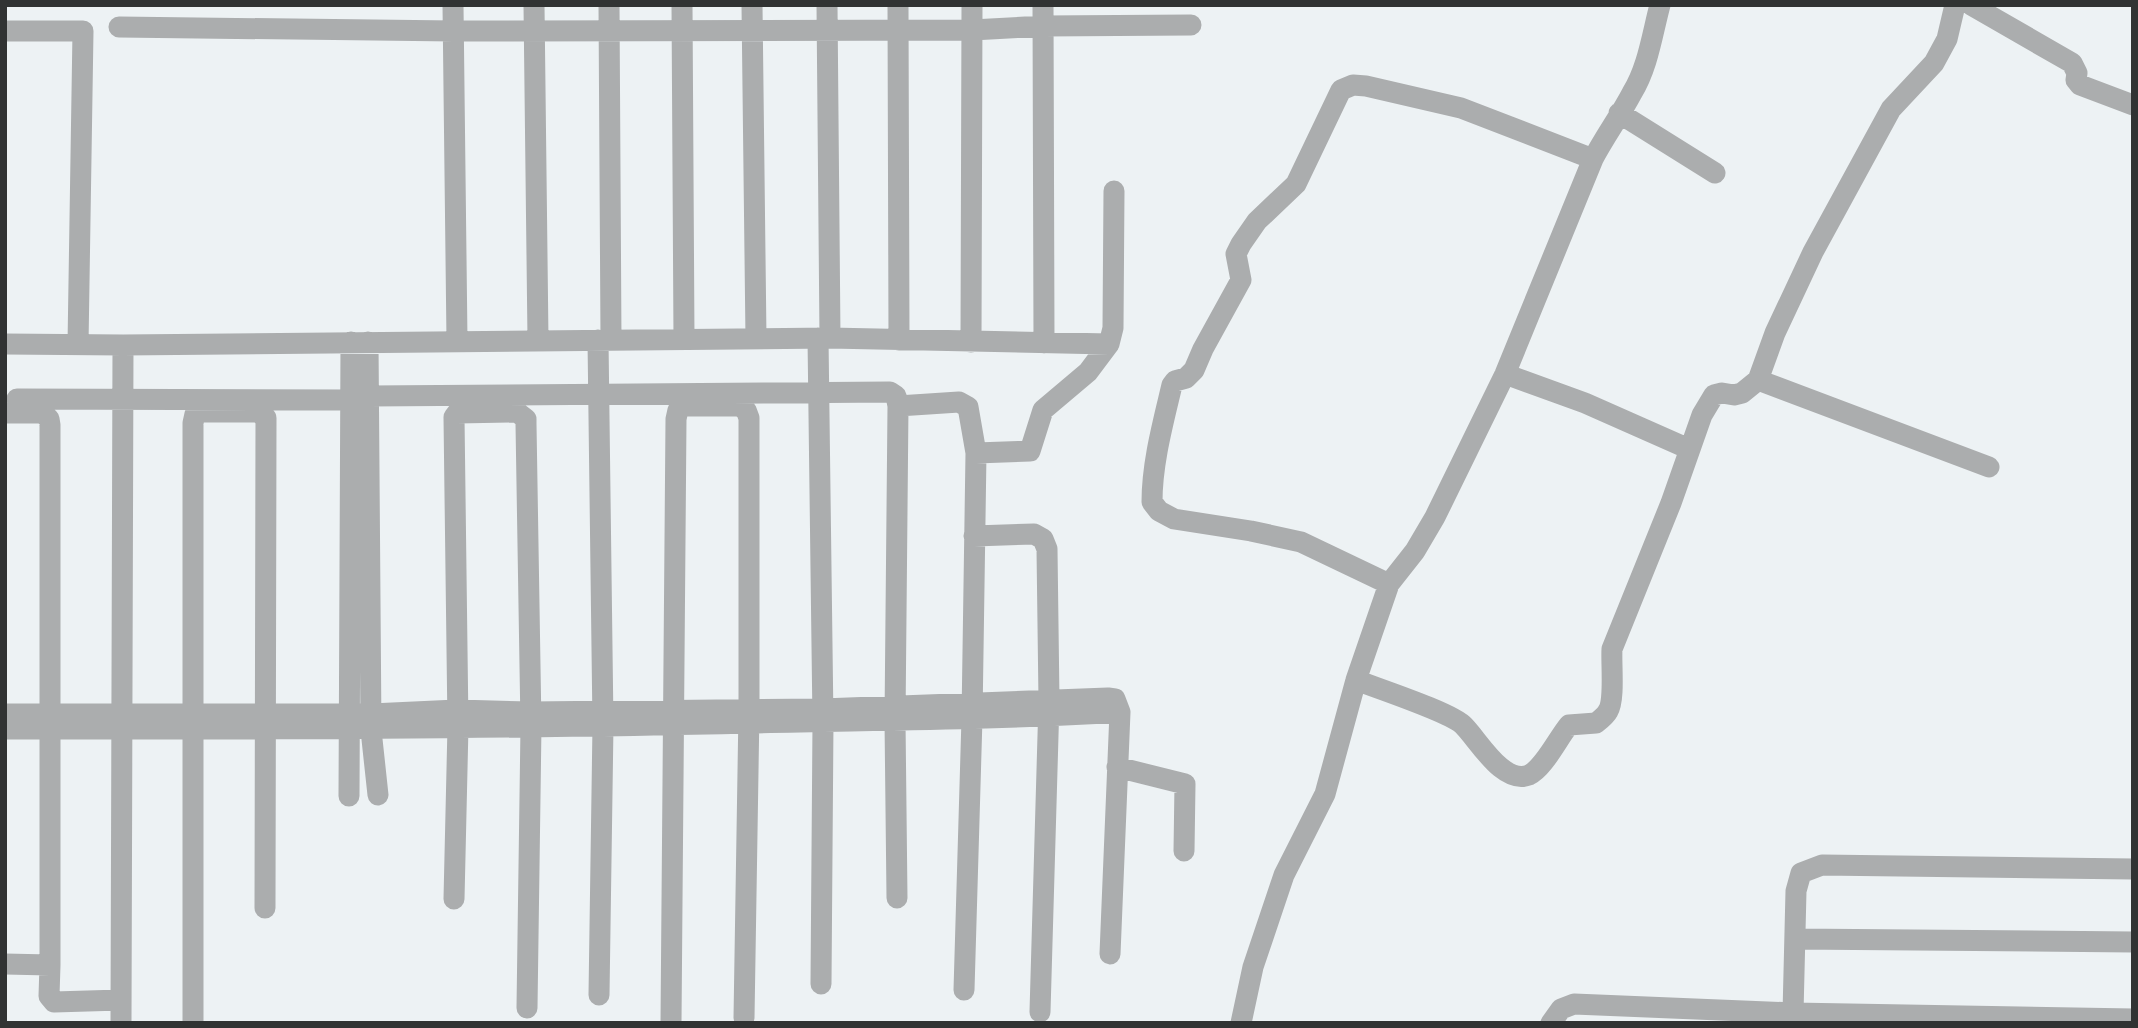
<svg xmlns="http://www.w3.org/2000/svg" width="2138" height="1028" viewBox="0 0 2138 1028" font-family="'Public Sans',sans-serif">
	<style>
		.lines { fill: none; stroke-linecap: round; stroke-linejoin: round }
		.minor { stroke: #abadae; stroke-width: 21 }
	</style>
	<rect width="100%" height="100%" fill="#edf2f4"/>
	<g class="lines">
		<path class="minor" d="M453,5L457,341
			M534,5L538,340
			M609,5L611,340
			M682,5L684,339
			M752,5L756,339
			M827,5L830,338
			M898,5L899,340
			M1043,5L1044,343
			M1971,5L2072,63L2077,73L2076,80L2080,85L2133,105
			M119,27L454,31L972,30L1043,26L1191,25
			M5,31H83L78,345
			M1619,113L1715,173
			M818,338L823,722L821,984
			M598,340L603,725L599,995
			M368,342L371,730L378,795
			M971,342L972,5
			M5,344L123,345L830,338L1109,344L1113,328L1114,191
			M1505,374L1585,403L1689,449
			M1758,380L1989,467
			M369,396L890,392L896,396L898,406
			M17,399L350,400
			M5,413H43L49,419L50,425V965L5,964
			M976,453L1030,451L1043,410L1088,372L1109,344
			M974,536L1034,534L1043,539L1047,549L1049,701L1040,1012
			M1389,584L1301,542L1251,531L1174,519L1159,511L1152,502C1152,463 1163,423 1172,385L1175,381L1186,378L1194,370L1203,349L1241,280L1236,254L1241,244L1257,221L1296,184L1341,90L1353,85L1366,86L1461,108L1593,159
			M1356,680C1376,688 1453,713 1464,726C1479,741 1503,785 1529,775C1544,768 1558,738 1569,725L1596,723C1600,720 1606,715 1608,711C1615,700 1611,663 1612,649L1671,503L1702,415L1714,395L1722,393L1734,395L1742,393L1758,380L1775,333L1813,252L1891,109L1934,63L1947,39L1955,5
			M5,714H371L457,710L530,712L822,709L1108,698L1115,699L1120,712C997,720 873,720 750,723C502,729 254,729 5,729
			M1117,767L1185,784L1184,851
			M349,796L351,342
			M897,898L895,720L898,406L959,402L968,407L976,453L972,718L964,990
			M454,899L458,726L454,417L457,413L517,412L526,419V424L531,726L527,1008
			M1795,939L2133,942
			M1110,954L1120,712
			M50,965L49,996L54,1002L121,1000
			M1793,1013L1796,891L1801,873L1822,865L2133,869
			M121,1023L123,345
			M193,1023V423L195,414L202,412H258L266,418L265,908
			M671,1023L676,419L678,410L684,406H739L746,410L749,418V710L744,1018
			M1241,1023L1253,967L1284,875L1325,794L1356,680L1389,584L1415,551L1435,517L1505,374L1593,159C1605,136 1620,116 1632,93C1648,67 1652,35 1660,5
			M1551,1023L1561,1009L1574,1004L1793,1013L2133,1019"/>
	</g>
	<rect width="2138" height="1028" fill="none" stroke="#313333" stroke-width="14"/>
</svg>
